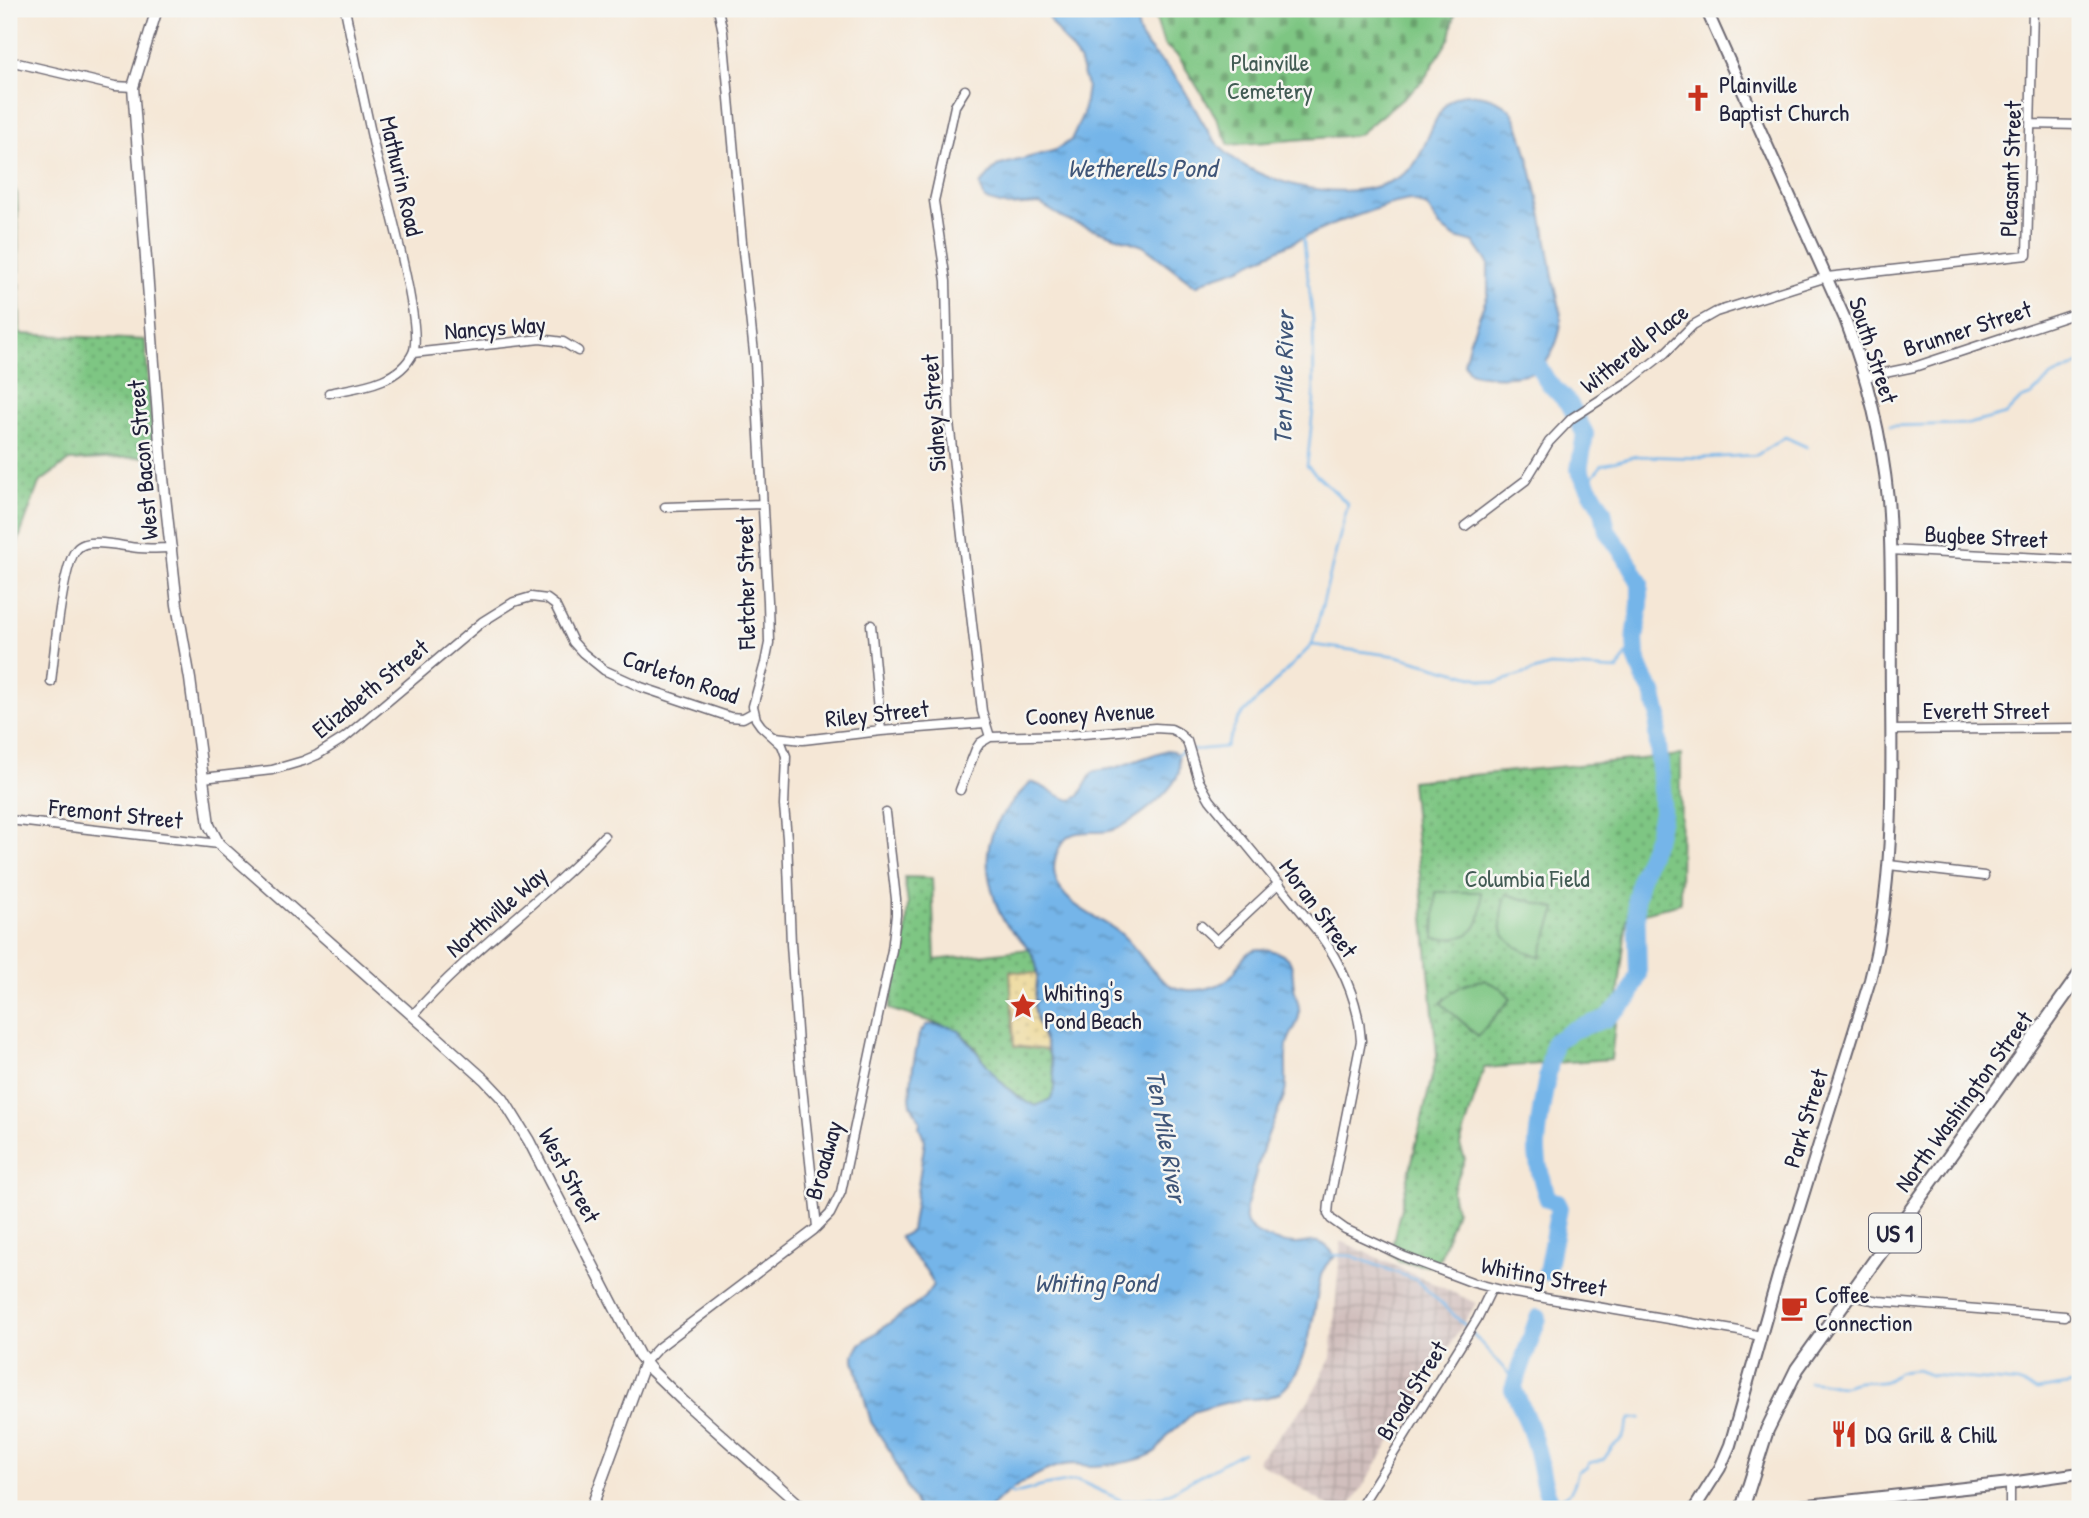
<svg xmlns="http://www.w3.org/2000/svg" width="2089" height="1518" viewBox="0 0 2089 1518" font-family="'Patrick Hand',sans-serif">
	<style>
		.industrial { fill: url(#industrial-grid) }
		.grass { fill: url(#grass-dots); stroke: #50745f; stroke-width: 2 }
		.sand { fill: url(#sand-dots); stroke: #887e6c; stroke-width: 2 }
		.cemetery { fill: url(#cemetery-stones); stroke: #50745f; stroke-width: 2 }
		.pitch { fill: #7ec683; stroke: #50745f; stroke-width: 2 }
		.water { fill: url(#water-ripples); stroke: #4c6c92; stroke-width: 2 }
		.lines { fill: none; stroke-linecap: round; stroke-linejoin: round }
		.stream { stroke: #75b5e9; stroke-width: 2.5 }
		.river { stroke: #75b5e9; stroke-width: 18 }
		.minor-casing { stroke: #6c6771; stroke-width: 11 }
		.tertiary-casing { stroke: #6c6771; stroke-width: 13 }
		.secondary-casing { stroke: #6c6771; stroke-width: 14 }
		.primary-casing { stroke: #6c6771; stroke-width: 16 }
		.minor { stroke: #fff; stroke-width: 8 }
		.tertiary { stroke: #fff; stroke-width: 10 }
		.secondary { stroke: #fff; stroke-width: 10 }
		.primary { stroke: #fff; stroke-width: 12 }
		.labels { text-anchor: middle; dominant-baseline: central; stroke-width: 5; stroke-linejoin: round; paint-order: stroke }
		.shield { fill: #f6f6f2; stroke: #626272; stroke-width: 2 }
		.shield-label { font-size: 23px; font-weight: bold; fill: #22223b }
		.park-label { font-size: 24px; fill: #425b54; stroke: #f6f6f2 }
		.poi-label { font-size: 24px; fill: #22223b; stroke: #f6f6f2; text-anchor: start }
		.street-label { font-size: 24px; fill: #22223b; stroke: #f6f6f2 }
		.water-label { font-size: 26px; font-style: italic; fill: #3f5578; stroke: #f6f6f2 }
	</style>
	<defs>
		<pattern id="industrial-grid" width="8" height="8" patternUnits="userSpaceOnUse" patternTransform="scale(1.75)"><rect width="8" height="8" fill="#d1bfbd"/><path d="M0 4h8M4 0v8" fill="none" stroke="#b3a4a3"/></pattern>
		<pattern id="grass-dots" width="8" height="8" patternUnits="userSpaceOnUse" patternTransform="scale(1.75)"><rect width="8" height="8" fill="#7ec683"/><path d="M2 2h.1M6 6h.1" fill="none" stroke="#67a06c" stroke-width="1.8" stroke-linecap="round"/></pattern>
		<pattern id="sand-dots" width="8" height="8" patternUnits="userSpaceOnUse" patternTransform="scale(1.75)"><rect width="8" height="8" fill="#eeda9e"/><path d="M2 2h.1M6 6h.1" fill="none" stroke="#ccbb89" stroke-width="1.8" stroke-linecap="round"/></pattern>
		<pattern id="cemetery-stones" width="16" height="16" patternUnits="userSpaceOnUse" patternTransform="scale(1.75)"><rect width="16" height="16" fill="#7ec683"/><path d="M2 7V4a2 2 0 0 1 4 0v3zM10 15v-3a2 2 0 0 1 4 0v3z" fill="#67a06c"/></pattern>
		<pattern id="water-ripples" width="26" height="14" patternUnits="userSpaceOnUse" patternTransform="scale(1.75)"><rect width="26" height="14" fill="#75b5e9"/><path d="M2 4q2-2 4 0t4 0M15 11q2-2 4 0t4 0" fill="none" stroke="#6093be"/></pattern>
	</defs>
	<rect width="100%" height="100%" fill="#f6f6f2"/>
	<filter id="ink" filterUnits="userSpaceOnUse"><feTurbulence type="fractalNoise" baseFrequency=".0143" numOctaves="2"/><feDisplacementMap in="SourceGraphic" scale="14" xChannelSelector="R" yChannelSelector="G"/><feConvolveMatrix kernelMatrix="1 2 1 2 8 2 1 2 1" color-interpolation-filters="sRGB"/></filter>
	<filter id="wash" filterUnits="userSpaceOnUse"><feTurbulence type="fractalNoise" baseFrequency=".00686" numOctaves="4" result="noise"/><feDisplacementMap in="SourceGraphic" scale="28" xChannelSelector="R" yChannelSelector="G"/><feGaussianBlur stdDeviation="1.57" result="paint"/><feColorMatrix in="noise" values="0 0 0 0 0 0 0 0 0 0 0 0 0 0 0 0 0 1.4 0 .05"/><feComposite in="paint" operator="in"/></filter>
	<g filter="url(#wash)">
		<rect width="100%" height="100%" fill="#f5e7d6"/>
		<path class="industrial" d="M1341,1241L1476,1303L1349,1509H1333L1257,1461L1309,1400L1331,1358Z"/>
		<path class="grass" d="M9,177L17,194L20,334L145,340L154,456L69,461L39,483L9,566Z
			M1681,755L1680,903L1627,918L1611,1059L1484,1068L1460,1145L1465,1159L1452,1192L1456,1210L1437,1267L1400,1262L1390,1254L1437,1055L1411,781Z
			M904,877L932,878L935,960L1029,949C1045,972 1035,999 1039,1025C1044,1048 1062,1075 1051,1099L1036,1106L1030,1104L1009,1089L992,1073L976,1048L958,1030L889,1009L906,933L908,904Z"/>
		<path class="sand" d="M1010,971L1038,974L1036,1019L1048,1050L1014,1046Z"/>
		<path class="cemetery" d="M1153,9H1456L1450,37L1423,81L1358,135L1229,145L1216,117L1178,56L1164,45Z"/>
		<path class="pitch" d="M1436,892H1481C1485,929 1472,942 1434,938Z
			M1506,894L1556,909L1540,957C1504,944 1493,933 1506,894Z
			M1484,980L1501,988L1511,998L1478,1036L1441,1003C1456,988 1463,983 1484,980Z"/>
		<path class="water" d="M1047,9H1136C1137,17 1137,27 1140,35C1149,53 1166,63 1177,79C1192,99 1200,123 1216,142C1248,183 1340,203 1387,183C1394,180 1405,174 1410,169C1430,151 1433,93 1469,94C1483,95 1503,100 1512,112C1520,125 1524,143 1528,157C1539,198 1547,240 1554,282C1557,294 1562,311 1561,323C1559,342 1551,356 1540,371C1514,377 1495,379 1469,372L1464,363L1470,340L1488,294V263L1474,243L1456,238L1440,227L1427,207L1409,200L1387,205L1339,222L1302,238L1238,269L1213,277L1196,286L1143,246L1067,220L1040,204L1008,206L985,200L980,185L997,166L1056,150L1071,140L1083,114L1087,86L1079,60L1051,23Z
			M1167,750L1173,751L1178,755C1179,762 1181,769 1178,775C1168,796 1131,825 1109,831C1096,834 1078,829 1068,837C1057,846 1052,863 1055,876C1063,907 1097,915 1120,933C1141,950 1157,989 1187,990C1201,991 1221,987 1231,976C1241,966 1242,950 1260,949C1265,949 1271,950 1276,952C1296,959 1291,968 1294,986C1295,997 1301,1005 1299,1016C1297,1027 1289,1035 1287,1045C1284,1061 1288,1077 1285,1093C1282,1106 1274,1119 1269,1132C1259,1156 1254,1183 1246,1208C1246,1213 1244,1220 1248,1225C1257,1237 1280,1243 1295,1244C1302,1244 1310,1241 1318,1242C1326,1244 1331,1250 1335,1256L1326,1265L1321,1275C1314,1308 1309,1376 1277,1394C1265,1400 1252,1398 1240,1400C1224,1402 1208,1408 1193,1412C1186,1422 1177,1426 1169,1434C1165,1439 1161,1446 1156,1451C1143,1462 1105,1466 1088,1466C1083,1465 1078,1464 1072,1464C1047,1465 1005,1491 989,1509H918L897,1467L892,1454L871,1422L854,1360V1355L860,1344L922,1300L933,1285C928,1265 907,1255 900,1237L911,1231L925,1140L919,1128L920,1121L911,1104L910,1097L913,1066L919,1035L926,1025C932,1024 953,1026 958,1030C961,1032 963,1036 965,1038C987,1061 1003,1095 1036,1106L1051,1099C1062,1075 1043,1040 1036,1017C1030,998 1043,979 1034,958C1028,943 1013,934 1004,921C997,911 994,898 991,886C979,839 999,814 1031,782C1046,786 1057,798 1072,800L1079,796L1092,773L1096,771L1115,768Z"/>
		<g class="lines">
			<path class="stream" d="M1890,426L1969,424L2006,414L2021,399L2032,395L2049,378L2080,364
				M1586,484L1602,465L1636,456L1702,458L1757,455L1785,437L1807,447
				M1313,645L1397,656L1495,683L1550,666L1618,670L1635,639
				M1176,756L1183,751L1226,747L1238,719L1312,645L1348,504L1307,466L1314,400L1313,320L1303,235
				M1333,1255L1352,1256L1416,1280L1468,1328
				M1472,1333L1515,1381
				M1809,1382C1820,1380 1831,1386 1842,1386C1847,1386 1852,1383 1858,1382C1877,1379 1881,1389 1898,1372L1917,1370L1930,1375L2018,1383L2037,1390L2080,1383
				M1007,1489L1013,1494L1043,1486L1077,1480L1123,1501L1163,1496L1243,1452
				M1551,1502C1571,1494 1573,1493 1578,1471L1586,1468L1589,1463L1604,1459L1612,1447L1622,1439L1630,1419L1641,1418"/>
			<path class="river" d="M1530,352L1547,381L1570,405L1585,434L1579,470L1603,511L1607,531L1625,556L1640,583V604L1635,639L1636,657L1645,680L1653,693L1659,716L1657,734L1662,789V813L1657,835L1641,876L1636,899L1638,974L1629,998L1605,1019L1573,1030L1554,1042C1548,1075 1539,1111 1537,1145C1536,1163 1542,1182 1548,1199L1556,1202L1559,1208L1547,1272
				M1538,1318L1513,1389C1523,1409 1531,1429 1537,1451C1542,1472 1543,1492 1556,1509"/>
		</g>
	</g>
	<g filter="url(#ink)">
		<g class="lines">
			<defs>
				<path id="minor" d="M718,9L723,32L742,242L755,362L768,601L769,643L765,663L753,706L756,719L761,726L782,745L786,756L784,806L787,838L791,944L799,1059L817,1227
					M9,61L115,86L133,87
					M965,90L955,106L934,201L946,281L949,422L982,711L990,737
					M2031,124L2080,125
					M413,353L540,339L563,342L578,351
					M1865,377L1914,367L2080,312
					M329,393C358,387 398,384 413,353C424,329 385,188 376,155C365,107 355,58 345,9
					M665,507L762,504
					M1465,526L1526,480L1549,442L1572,418L1628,382L1665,353L1693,325L1716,312L1827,277L2027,255L2033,9
					M1890,550L2080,560
					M871,625L881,731
					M51,682C54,657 62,566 76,550C78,547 82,545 85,544C99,540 125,547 139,548C150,549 161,548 172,548
					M1891,730L2080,728
					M775,737L803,740L881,731L985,723
					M203,778L272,770L303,761L317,755L344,738L482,622L514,602L531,597L547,599L555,605L573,642L583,653L604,670L641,687L730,717L743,718L754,712
					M960,790L976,749L980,743L990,737L1071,735L1155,728L1171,729L1177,732L1187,741L1199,781L1210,800L1319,933C1342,965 1359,1001 1361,1041L1329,1203L1328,1214L1331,1219L1345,1229L1405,1257L1474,1283L1509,1292L1739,1331L1760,1336
					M9,820L219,844
					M1889,865L1984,876
					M1201,926L1217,941L1279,883
					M413,1015C471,949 544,900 604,836
					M1852,1291L1862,1298L1879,1301L2065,1316
					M645,1362L658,1348L814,1230L830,1214L841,1192L892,950L896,915V899L886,813
					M1208,1509L1209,1507L1211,1509
					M1359,1509L1477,1319L1492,1288
					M2010,1509V1483"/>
				<path id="tertiary" d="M157,9L133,87L162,469L177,605L190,679L209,825L219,844L438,1038L485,1080L503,1099L529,1141L639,1355L652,1371L682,1400L804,1509
					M591,1509L645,1362"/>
				<path id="secondary" d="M1694,1509L1720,1468L1730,1445L1778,1276L1870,980C1894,886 1892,792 1891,695C1890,630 1893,564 1888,499C1882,438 1867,376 1845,319L1706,9
					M1772,1509L2010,1483L2080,1473"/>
				<path id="primary" d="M1742,1509L1767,1430L1797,1369L2080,974"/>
			</defs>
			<use href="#minor" class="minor-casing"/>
			<use href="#tertiary" class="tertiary-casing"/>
			<use href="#secondary" class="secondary-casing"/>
			<use href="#primary" class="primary-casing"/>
			<use href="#minor" class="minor"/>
			<use href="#tertiary" class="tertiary"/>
			<use href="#secondary" class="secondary"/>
			<use href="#primary" class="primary"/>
		</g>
	</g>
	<defs>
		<symbol id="church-bare" viewBox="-9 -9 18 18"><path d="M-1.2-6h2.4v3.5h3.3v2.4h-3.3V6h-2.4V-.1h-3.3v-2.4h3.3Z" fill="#c8321e" stroke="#f6f6f2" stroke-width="2.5" paint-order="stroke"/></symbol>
		<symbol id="sight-bare" viewBox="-9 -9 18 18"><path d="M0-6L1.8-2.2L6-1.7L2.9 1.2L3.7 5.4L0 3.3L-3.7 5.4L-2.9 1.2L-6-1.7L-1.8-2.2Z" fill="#c8321e" stroke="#f6f6f2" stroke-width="2.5" paint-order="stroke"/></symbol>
		<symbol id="cafe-bare" viewBox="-9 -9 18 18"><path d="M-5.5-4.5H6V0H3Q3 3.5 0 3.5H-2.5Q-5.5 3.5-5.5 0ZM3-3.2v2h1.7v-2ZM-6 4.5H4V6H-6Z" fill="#c8321e" stroke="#f6f6f2" stroke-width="2.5" paint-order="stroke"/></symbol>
		<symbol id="restaurant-bare" viewBox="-9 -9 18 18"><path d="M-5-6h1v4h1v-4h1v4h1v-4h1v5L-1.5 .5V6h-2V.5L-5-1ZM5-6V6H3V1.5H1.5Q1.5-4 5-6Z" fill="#c8321e" stroke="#f6f6f2" stroke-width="2.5" paint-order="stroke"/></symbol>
	</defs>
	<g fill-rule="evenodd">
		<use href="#church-bare" x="1679" y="79" width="38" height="38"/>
		<use href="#sight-bare" x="1004" y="987" width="38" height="38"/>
		<use href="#cafe-bare" x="1775" y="1289" width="38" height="38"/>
		<use href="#restaurant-bare" x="1825" y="1415" width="38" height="38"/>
	</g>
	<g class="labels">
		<rect class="shield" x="1869" y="1213.5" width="52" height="39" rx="5"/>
		<g class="shield-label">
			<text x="1895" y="1233">US 1</text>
		</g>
		<g class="park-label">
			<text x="1270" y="62">Plainville<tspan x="1270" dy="28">Cemetery</tspan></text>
			<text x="1527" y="878">Columbia Field</text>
		</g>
		<g class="poi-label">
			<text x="1719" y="84">Plainville<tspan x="1719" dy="28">Baptist Church</tspan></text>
			<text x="1044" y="992">Whiting's<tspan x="1044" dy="28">Pond Beach</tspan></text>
			<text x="1815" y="1294">Coffee<tspan x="1815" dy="28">Connection</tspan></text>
			<text x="1865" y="1434">DQ Grill &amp; Chill</text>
		</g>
		<g class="street-label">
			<text transform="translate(2010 169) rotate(-88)">Pleasant Street</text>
			<text transform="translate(402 176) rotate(77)">Mathurin Road</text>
			<text transform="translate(495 327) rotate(-4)">Nancys Way</text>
			<text transform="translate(1967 328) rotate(-18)">Brunner Street</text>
			<text transform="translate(1634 348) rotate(-38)">Witherell Place</text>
			<text transform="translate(1874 350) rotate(72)">South Street</text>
			<text transform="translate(933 413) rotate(-94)">Sidney Street</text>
			<text transform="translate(142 460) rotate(-95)">West Bacon Street</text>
			<text transform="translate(1986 536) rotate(3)">Bugbee Street</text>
			<text transform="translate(745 583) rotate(-91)">Fletcher Street</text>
			<text transform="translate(681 676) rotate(19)">Carleton Road</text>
			<text transform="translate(370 688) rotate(-39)">Elizabeth Street</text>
			<text x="1986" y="710">Everett Street</text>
			<text transform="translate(877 713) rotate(-6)">Riley Street</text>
			<text transform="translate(1090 713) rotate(-3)">Cooney Avenue</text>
			<text transform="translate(116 813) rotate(6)">Fremont Street</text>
			<text transform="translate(1319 908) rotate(54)">Moran Street</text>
			<text transform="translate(496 911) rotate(-41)">Northville Way</text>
			<text transform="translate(1963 1101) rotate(-54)">North Washington Street</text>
			<text transform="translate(1805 1118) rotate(-73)">Park Street</text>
			<text transform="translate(823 1160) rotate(-74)">Broadway</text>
			<text transform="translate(570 1175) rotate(62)">West Street</text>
			<text transform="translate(1544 1276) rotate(11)">Whiting Street</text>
			<text transform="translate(1411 1390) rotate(-58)">Broad Street</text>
		</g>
		<g class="water-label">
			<text x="1142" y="167">Wetherells Pond</text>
			<text transform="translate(1283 378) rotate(-89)">Ten Mile River</text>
			<text transform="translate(1167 1136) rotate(80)">Ten Mile River</text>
			<text x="1095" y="1282">Whiting Pond</text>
		</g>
	</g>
	<rect width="2089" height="1518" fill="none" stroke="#f6f6f2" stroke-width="35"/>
</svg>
